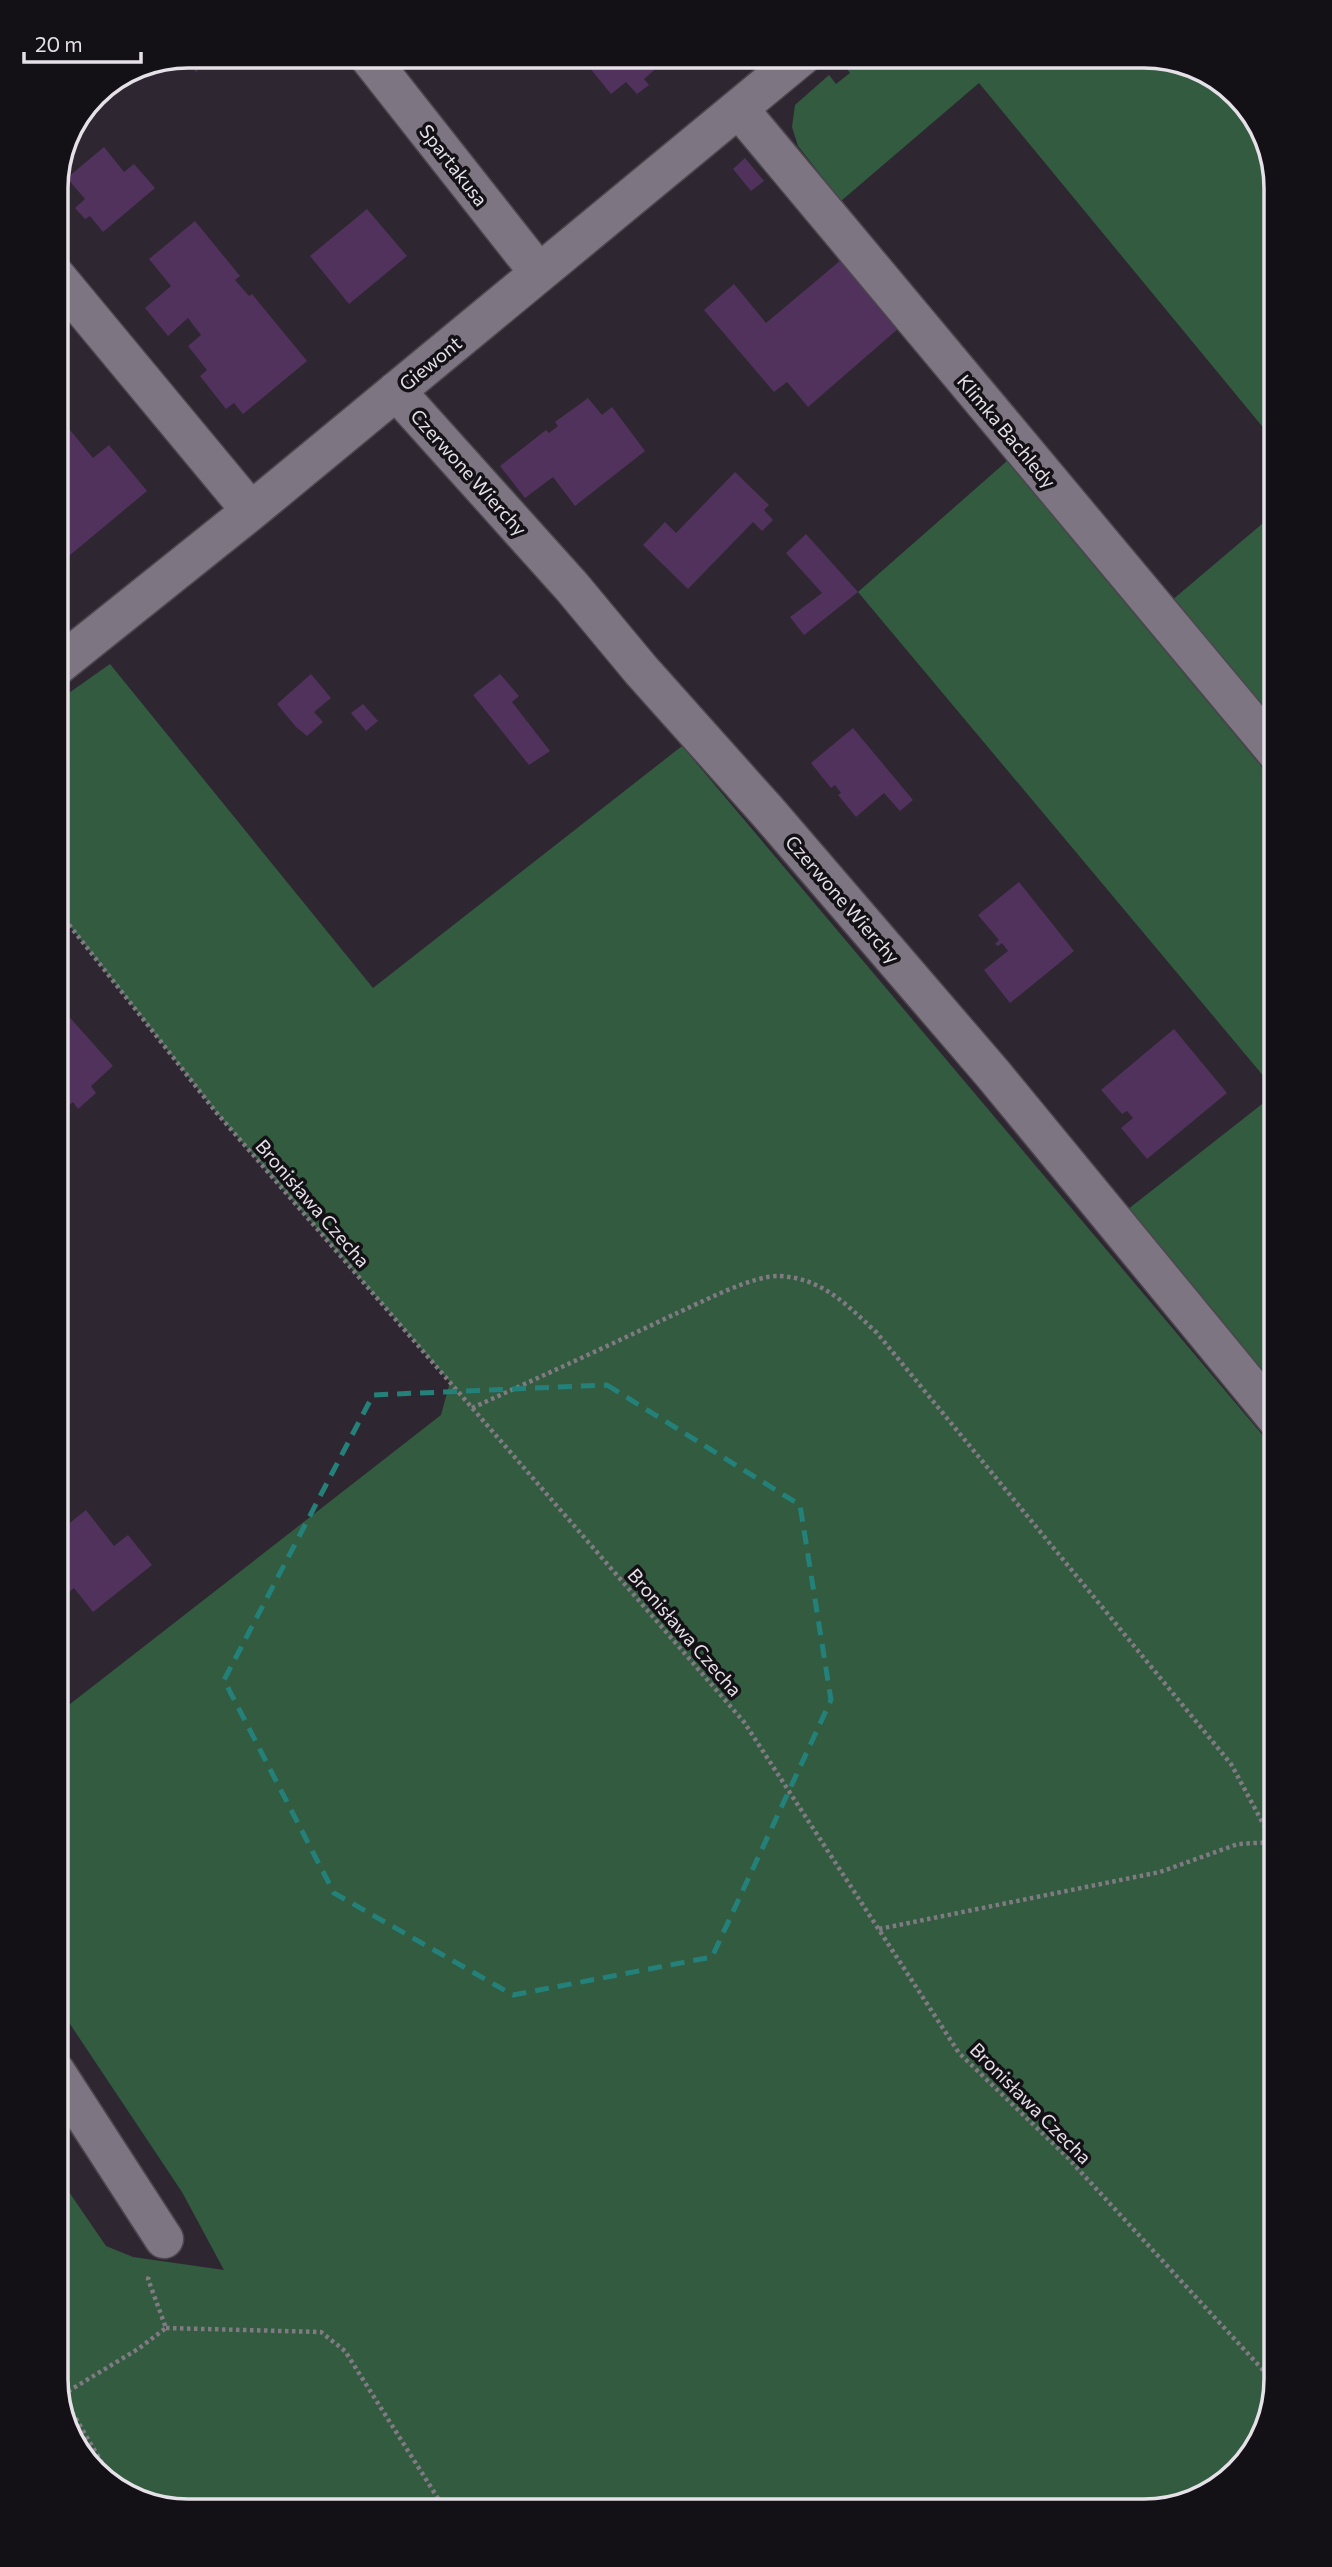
<svg xmlns="http://www.w3.org/2000/svg" width="1332" height="2567" viewBox="0 0 1332 2567" font-family="Commissioner,sans-serif">
	<style>
		.green { fill: #325b40 }
		.building { fill: #50325c }
		.lines { fill: none; stroke-linecap: round; stroke-linejoin: round }
		.minor-casing { stroke: #4c464f; stroke-width: 41 }
		.path { stroke: #807a83; stroke-width: 4.5; stroke-dasharray: 3.5 3.5; stroke-linecap: butt }
		.minor { stroke: #7e7582; stroke-width: 38 }
		.marked { fill: none; stroke: #24817a; stroke-width: 5; stroke-dasharray: 14 9; stroke-linejoin: round }
		.labels { text-anchor: middle; dominant-baseline: central; stroke-width: 7; stroke-linejoin: round; paint-order: stroke }
		.street-label { font-size: 19px; fill: #e6e1e8; stroke: #141116 }
		.rim { fill: none; stroke: #e6e1e8; stroke-width: 3.5 }
	</style>
	<rect width="100%" height="100%" fill="#2e2731"/>
	<path class="green" d="M851,56H1153L1224,83L1266,138L1276,188V443L979,83L841,201L798,146L792,127L795,105L829,75L836,84L850,73L843,63Z
		M1007,461L1276,784V1091L858,592Z
		M1276,512V729L1171,601Z
		M110,664L373,988L682,746L1276,1451V2380L1254,2453L1194,2501L1144,2511H180L108,2484L66,2429L56,2379V2173L106,2246L133,2257L224,2270L182,2192L56,2003V1715L441,1415L450,1382L216,1112L56,908V708L68,699L66,695Z
		M1276,1093V1388L1127,1210Z"/>
	<path class="building" d="M188,56H215L196,72L184,57Z
		M580,56H653L660,65L644,79L649,85L637,94L626,82L611,94Z
		M104,147L124,172L134,164L155,188L103,232L90,216L85,219L75,208L85,199L67,178Z
		M745,158L764,181L751,191L733,169Z
		M367,209L407,256L349,304L310,256Z
		M195,221L240,276L235,280L249,296L252,294L307,361L243,414L234,403L226,409L200,376L207,370L188,346L201,335L188,318L168,336L145,308L171,286L149,259Z
		M841,260L899,328L808,407L787,382L774,392L704,310L734,284L766,323Z
		M588,398L602,415L612,407L645,451L575,506L553,477L525,498L500,466L546,430L549,433L558,426L555,422Z
		M56,413L93,458L109,445L147,491L63,561L56,553Z
		M735,472L769,505L764,510L773,520L762,531L753,522L688,589L643,545L665,522L676,533Z
		M806,534L858,592L804,635L790,617L822,593L786,553Z
		M311,674L331,698L314,712L323,722L307,736L296,727L277,704Z
		M500,674L519,696L512,702L550,751L529,765L473,695Z
		M363,704L378,721L366,731L351,713Z
		M853,728L913,800L900,811L884,793L856,817L838,795L841,793L835,785L831,788L811,763Z
		M1019,882L1074,951L1010,1003L984,970L1008,951L1002,943L998,946L995,944L999,940L978,915Z
		M56,1002L113,1066L91,1086L96,1093L78,1109L73,1102L58,1115Z
		M1174,1029L1227,1093L1147,1159L1121,1128L1133,1118L1127,1111L1122,1114L1101,1090Z
		M86,1510L114,1546L128,1535L152,1565L93,1612L74,1588L61,1599L56,1593V1534Z"/>
	<g class="lines">
		<defs>
			<path id="minor" d="M368,56L539,273
				M739,109L1276,752
				M56,276L251,511
				M396,391L572,587L641,670L767,811L993,1074L1276,1418
				M56,667L251,511L802,56
				M56,2072L164,2239"/>
		</defs>
		<use href="#minor" class="minor-casing"/>
		<path class="path" d="M56,908L216,1112L744,1722L959,2053L1067,2157L1275,2383
			M472,1408C540,1377 608,1346 675,1314C700,1303 753,1275 779,1276C823,1278 848,1306 877,1333L1231,1764L1273,1842
			M879,1929L1160,1872L1238,1844L1273,1842L1276,1844
			M166,2328L321,2332L345,2351L446,2511
			M58,2388L116,2487
			M62,2395L138,2349L166,2328L148,2279L150,2274"/>
		<use href="#minor" class="minor"/>
	</g>
	<path class="marked" d="M607,1385L800,1505L831,1700L712,1957L513,1995L334,1893L224,1680L373,1395Z"/>
	<g class="labels">
		<g class="street-label">
			<text transform="translate(454 165) rotate(52)">Spartakusa</text>
			<text transform="translate(430 363) rotate(-39)">Giewont</text>
			<text transform="translate(1007 431) rotate(50)">Klimka Bachledy</text>
			<text transform="translate(469 472) rotate(48)">Czerwone Wierchy</text>
			<text transform="translate(843 899) rotate(49)">Czerwone Wierchy</text>
			<text transform="translate(313 1203) rotate(49)">Bronisława Czecha</text>
			<text transform="translate(685 1632) rotate(49)">Bronisława Czecha</text>
			<text transform="translate(1031 2103) rotate(45)">Bronisława Czecha</text>
		</g>
	</g>
	<path d="M0 0H1332V2567H0ZM188 68H1144A120 120 0 0 1 1264 188V2379A120 120 0 0 1 1144 2499H188A120 120 0 0 1 68 2379V188A120 120 0 0 1 188 68Z" fill="#141116" fill-rule="evenodd"/>
	<path class="rim" d="M188 68H1144A120 120 0 0 1 1264 188V2379A120 120 0 0 1 1144 2499H188A120 120 0 0 1 68 2379V188A120 120 0 0 1 188 68Z"/>
	<path d="M24 52v10h117v-10" fill="none" stroke="#e6e1e8" stroke-width="3.5"/>
	<text x="35" y="52" font-size="21" fill="#e6e1e8" stroke="#141116" stroke-width="5" paint-order="stroke">20 m</text>
</svg>
